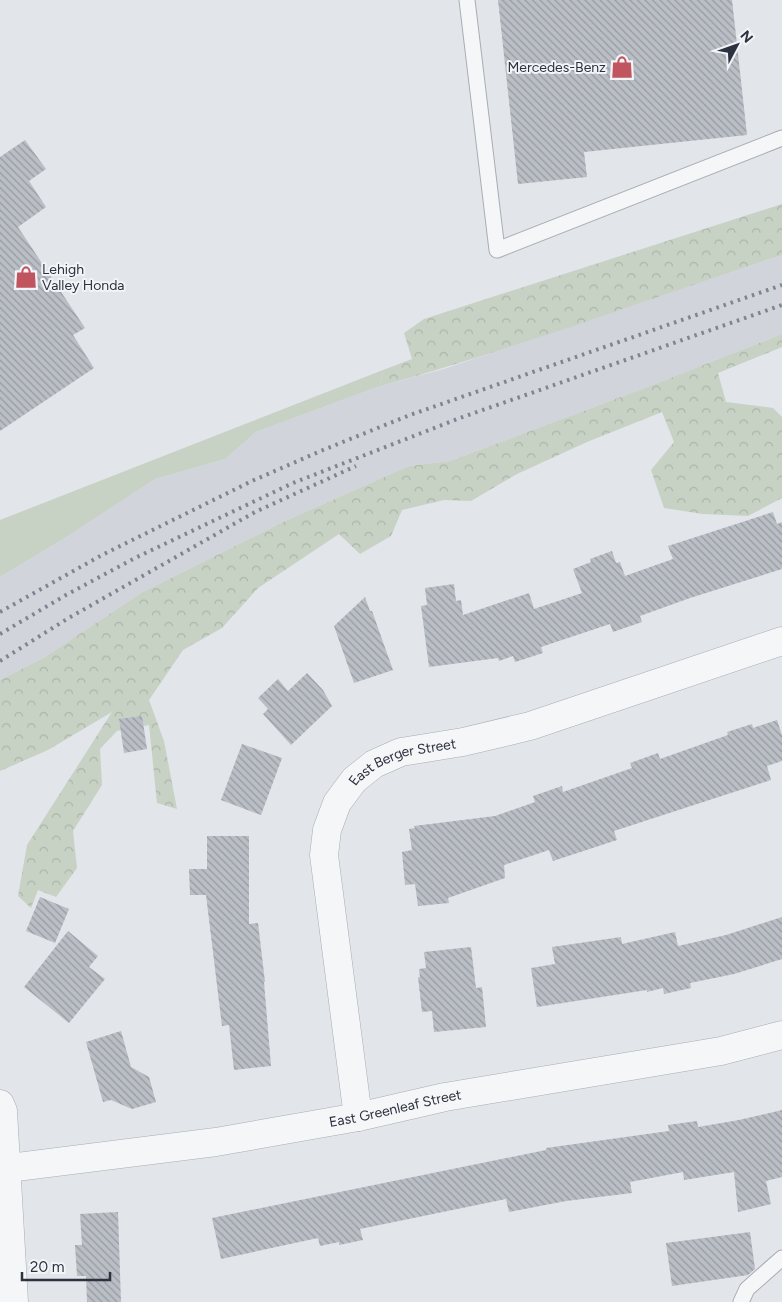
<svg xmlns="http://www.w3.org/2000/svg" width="782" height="1302" viewBox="0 0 782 1302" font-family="Figtree,sans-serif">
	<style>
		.built { fill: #d1d4db }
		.grass { fill: #c7d2c5 }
		.forest { fill: url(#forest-crowns) }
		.building { fill: url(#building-back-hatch) }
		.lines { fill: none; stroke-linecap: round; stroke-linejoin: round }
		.service-casing { stroke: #a8acb3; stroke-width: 17 }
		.minor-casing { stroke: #a8acb3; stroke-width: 29 }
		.service { stroke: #f5f6f8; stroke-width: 15 }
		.minor { stroke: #f5f6f8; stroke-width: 28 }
		.rail { stroke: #7e8491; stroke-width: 4; stroke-dasharray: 2.5 5; stroke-linecap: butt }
		.labels { text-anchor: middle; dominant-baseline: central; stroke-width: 4; stroke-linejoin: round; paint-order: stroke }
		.poi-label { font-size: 14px; fill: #2c323f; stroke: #f2f4f7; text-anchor: end }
		.street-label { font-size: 14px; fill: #2c323f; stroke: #f2f4f7 }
	</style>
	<defs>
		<pattern id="forest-crowns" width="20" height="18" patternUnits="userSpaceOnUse" patternTransform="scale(1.25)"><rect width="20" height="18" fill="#c7d2c5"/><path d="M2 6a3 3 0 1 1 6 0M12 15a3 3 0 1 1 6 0" fill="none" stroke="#abb5aa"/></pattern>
		<pattern id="building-back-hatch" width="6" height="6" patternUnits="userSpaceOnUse" patternTransform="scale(1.25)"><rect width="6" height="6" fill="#babec5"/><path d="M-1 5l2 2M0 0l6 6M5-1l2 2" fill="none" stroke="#979ba1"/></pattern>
	</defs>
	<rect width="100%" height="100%" fill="#e2e5e9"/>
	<path class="built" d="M782,255V334L650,386L450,461L409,466L283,522L141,593L45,657L0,680V577L68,536L155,479L225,459L256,432L380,386L444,369Z"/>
	<path class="grass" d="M383,370L380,386L256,432L225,459L155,479L68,536L0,577V520Z"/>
	<path class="forest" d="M782,204V255C648,299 516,349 380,386L383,370L412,359L404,333L424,319Z
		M782,334V347L718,373L726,402L773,408L782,417V498L748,516L703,514L664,508L651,470L674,442L662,412L587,442L517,474L471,501L444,500L402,510L391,536L360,554L339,534L258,588L222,628L183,650L149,700L164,741L177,809L157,803L149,725L117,731L100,749L102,785L73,831L77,868L56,897L38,890L31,908L18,896L27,845L112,712L48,750L0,771V680L45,657L141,593L283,522L409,466L450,461L650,386Z"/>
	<path class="building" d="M498,0H732L747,135L584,152L587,177L518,184Z
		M25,140L46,169L29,181L46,207L18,227L85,328L73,335L94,368L0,431V157Z
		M773,512L777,524L782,522V569L690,598L640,616L642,622L613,632L610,624L541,647L543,653L515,662L513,656L499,661L498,658L429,667L421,606L427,605L425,588L454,584L456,601L461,600L463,615L529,593L534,609L582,593L573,569L591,562L590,559L612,551L616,563L620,562L625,576L673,559L668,546Z
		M365,597L370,611H372L393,670L354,683L334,626Z
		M307,673L323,690L332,706L291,745L263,714L268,709L258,698L278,679L288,691Z
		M142,716L147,749L124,753L119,719Z
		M777,720L782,735V761L767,766L771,780L614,831L617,840L553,861L549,850L504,865L505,878L448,898L449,903L418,906L415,884L405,885L402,852L412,850L409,829L415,828L414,826L495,816L535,802L533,796L562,786L563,792L632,768L630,763L658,753L660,759L728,735L727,732L752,724L753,728Z
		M242,744L282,758L261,815L221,800Z
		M207,836H249V924L258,923L265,982H264L271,1066L234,1070L229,1025L222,1026L206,895H190L189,869H207Z
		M40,897L69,909L55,943L26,931Z
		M782,917V959L734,974L690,983L691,988L664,994L663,988L647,992V990L537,1007L531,968L555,964L552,947L621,937L622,944L675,932L678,946L726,935Z
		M68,931L98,956L89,967L105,979L69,1023L24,987Z
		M471,947L476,988L482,987L486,1027L434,1032L432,1011L422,1012L418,977H420L419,969L426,968L424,952Z
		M121,1031L131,1067L149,1077L156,1102L132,1109L111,1100L103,1102L86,1042Z
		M782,1110V1177L766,1181L771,1204L738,1212L734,1172L684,1180L683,1172L630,1182L632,1193L566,1201L509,1212L506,1199L360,1229L363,1240L339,1245V1242L320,1246L318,1238L221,1259L212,1218L546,1150V1148L669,1131L668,1125L697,1121L698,1127L739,1120Z
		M118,1212L121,1302H87L86,1276H77L75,1245H82L80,1214Z
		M750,1232L755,1269L748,1275L672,1286L666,1243Z"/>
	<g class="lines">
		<defs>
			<path id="service" d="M467,0L497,250L782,138
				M741,1302L747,1289L782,1258"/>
			<g id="minor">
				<path d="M0,1104L3,1111L14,1302"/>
				<path id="s1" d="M358,1117L324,855L327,830L337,803L354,780L374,764L401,752L463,742L530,726L782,641"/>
				<path id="s2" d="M0,1169L216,1142L358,1117L445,1097L721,1051L782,1035"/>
			</g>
		</defs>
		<use href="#service" class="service-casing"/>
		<use href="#minor" class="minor-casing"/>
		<use href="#service" class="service"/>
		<use href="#minor" class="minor"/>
		<path class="rail" d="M0,612L102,555L254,480L323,450L410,415L782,285
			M0,634L66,595L135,558L293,483L460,418L782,305
			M0,661L67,619L255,512L356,466"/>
	</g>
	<defs>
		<symbol id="shop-bare" viewBox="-9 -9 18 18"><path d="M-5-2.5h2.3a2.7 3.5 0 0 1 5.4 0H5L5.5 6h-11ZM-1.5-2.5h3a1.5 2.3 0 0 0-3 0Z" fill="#c0555f" stroke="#f2f4f7" stroke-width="2.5" paint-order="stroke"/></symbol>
	</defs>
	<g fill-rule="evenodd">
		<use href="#shop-bare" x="606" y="51" width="32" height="32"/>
		<use href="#shop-bare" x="10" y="261" width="32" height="32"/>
	</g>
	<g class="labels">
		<g class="poi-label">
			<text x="606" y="67">Mercedes-Benz</text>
			<text x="42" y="269" text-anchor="start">Lehigh<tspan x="42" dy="16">Valley Honda</tspan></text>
		</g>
		<g class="street-label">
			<text stroke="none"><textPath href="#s1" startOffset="400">East Berger Street</textPath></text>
			<text stroke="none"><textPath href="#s2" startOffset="400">East Greenleaf Street</textPath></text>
		</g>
	</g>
	<g transform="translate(737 45) rotate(49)" stroke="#f2f4f7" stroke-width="4" paint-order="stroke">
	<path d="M0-4L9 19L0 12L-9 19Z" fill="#2c323f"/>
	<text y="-8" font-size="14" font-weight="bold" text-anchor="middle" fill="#2c323f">N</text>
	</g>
	<path d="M22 1272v8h88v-8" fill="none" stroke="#2c323f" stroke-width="2.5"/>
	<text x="30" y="1272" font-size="15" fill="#2c323f" stroke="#f2f4f7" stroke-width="4" paint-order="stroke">20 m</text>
</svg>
